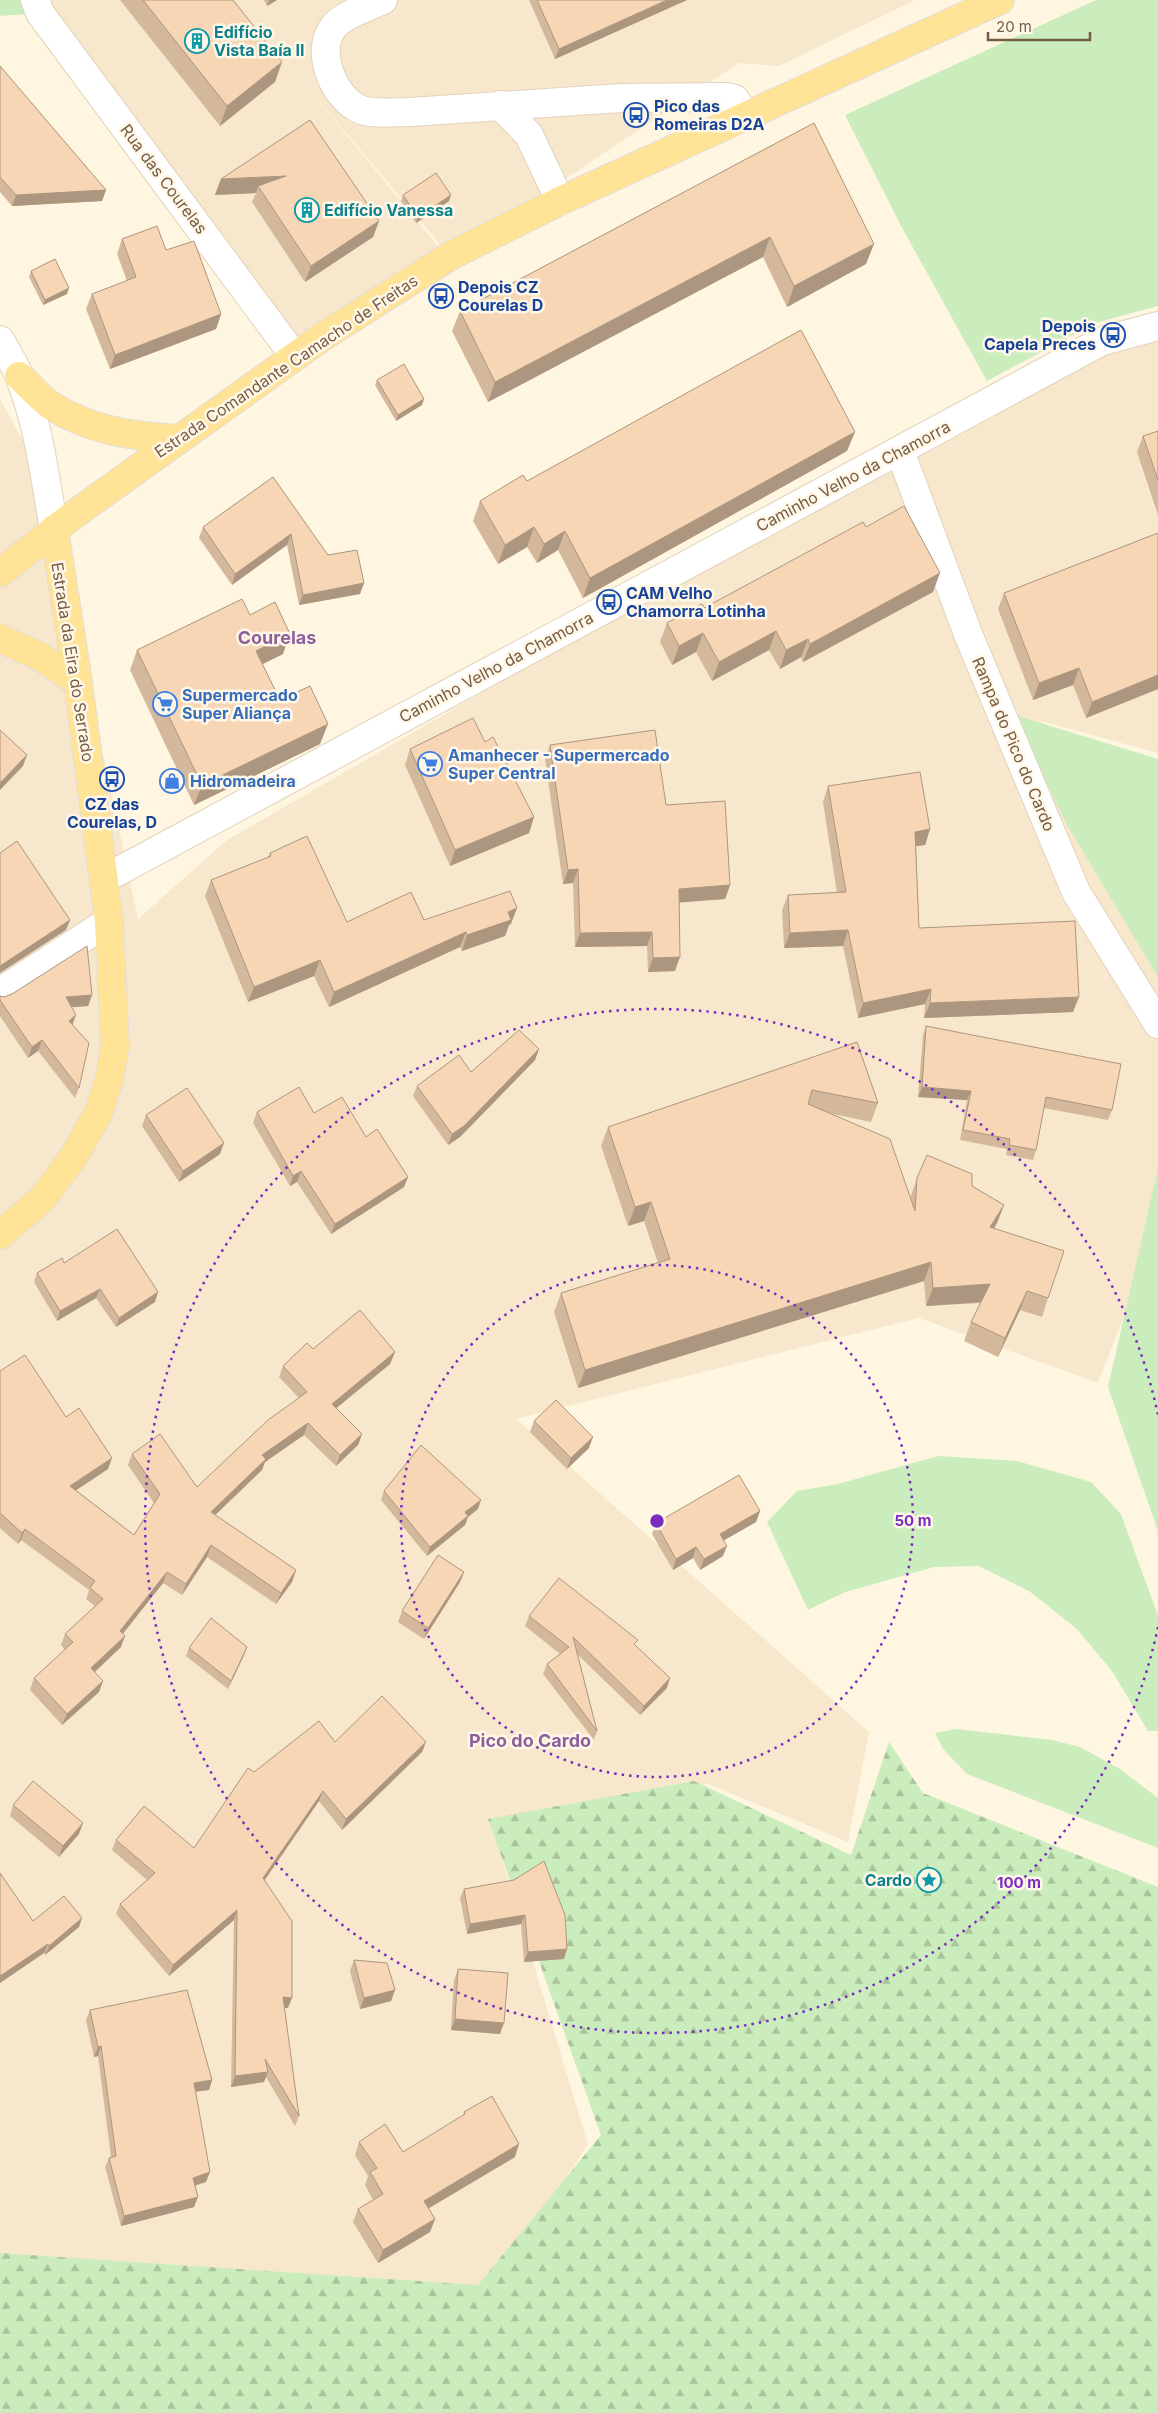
<svg xmlns="http://www.w3.org/2000/svg" width="1158" height="2413" viewBox="0 0 1158 2413" font-family="Inter,sans-serif">
	<style>
		.residential { fill: #f7e8cd }
		.green { fill: #cbedbd }
		.forest { fill: url(#forest-firs) }
		.lines { fill: none; stroke-linecap: round; stroke-linejoin: round }
		.minor-casing { stroke: #e3d2bb; stroke-width: 30 }
		.major-casing { stroke: #e4deda; stroke-width: 30 }
		.minor { stroke: #fff; stroke-width: 28 }
		.major { stroke: #ffe396; stroke-width: 28 }
		.wall { fill: #d4b89c }
		.shaded-wall { fill: #ac967f }
		.building { fill: #f6d6b5; stroke: #ac967f }
		.ring { fill: none; stroke: #7b2cbf; stroke-width: 2.5; stroke-dasharray: 2.5 5 }
		.labels { text-anchor: middle; dominant-baseline: central; stroke-width: 5; stroke-linejoin: round; paint-order: stroke }
		.culture-label { font-size: 16px; font-weight: bold; fill: #0d838f; stroke: #fff8e8; text-anchor: start }
		.transit-label { font-size: 16px; font-weight: bold; fill: #164399; stroke: #fff8e8; text-anchor: start }
		.street-label { font-size: 16px; fill: #775c45; stroke: #fff8e8 }
		.shop-label { font-size: 16px; font-weight: bold; fill: #366cbe; stroke: #fff8e8; text-anchor: start }
		.neighbourhood-label { font-size: 18px; font-weight: bold; fill: #8d609b; stroke: #fff8e8 }
		.centre { fill: #7b2cbf; stroke: #fff8e8; stroke-width: 2.5 }
		.ring-label { font-size: 15px; text-anchor: middle; font-weight: bold; fill: #7b2cbf; stroke: #fff8e8; stroke-width: 5; stroke-linejoin: round; paint-order: stroke }
	</style>
	<defs>
		<pattern id="forest-firs" width="22" height="20" patternUnits="userSpaceOnUse" patternTransform="scale(1.25)"><rect width="22" height="20" fill="#cbedbd"/><path d="M5 1l3.5 6h-7zM16 11l3.5 6h-7z" fill="#aac39b"/></pattern>
	</defs>
	<rect width="100%" height="100%" fill="#fef6e0"/>
	<path class="residential" d="M39,0H915L779,66L739,63L450,256L298,76L446,256L298,339Z
		M1158,313V753L1041,721L1158,968V1229L1098,1383L919,1318L516,1419L869,1732L848,1842L708,1784L491,1823L588,2144L492,2289L0,2264V399L45,481L138,919L227,840L1004,391L1113,323Z"/>
	<path class="green" d="M0,0H35L40,13L0,16Z
		M1096,0H1158V306L1095,323L987,381L900,224L845,115Z
		M1014,715L1158,759V977L1067,825Z
		M1158,1168V1531L1108,1387Z
		M938,1456L1017,1461L1091,1482L1121,1514L1158,1616V1731H1148L1112,1671L1077,1629L1029,1591L979,1566L934,1567L845,1592L808,1610L767,1522L797,1491L838,1484Z
		M956,1729L1052,1740L1080,1747L1120,1769L1158,1798V1848L967,1774L943,1749L935,1733Z"/>
	<path class="forest" d="M889,1742L923,1793L1158,1887V2413H0V2253L478,2285L601,2135L488,1819L694,1781L851,1855Z"/>
	<g class="lines">
		<defs>
			<path id="minor" d="M35,0L40,13L295,357
				M383,0C370,6 344,15 335,25C314,49 332,94 357,108C369,115 396,112 410,112L621,98L727,97L735,99L745,116
				M500,105L529,135L560,201
				M0,340C7,352 15,365 20,378C39,426 45,478 54,529
				M900,451L968,634L1076,892L1158,1024
				M104,879L1102,341L1158,326
				M0,992L109,921"/>
			<path id="major" d="M19,376C29,385 39,397 50,405C92,431 130,436 179,439
				M0,573L72,516L322,337L450,256L560,201L1000,0
				M0,638L41,657L78,682
				M0,1235L42,1199L72,1159L98,1114L109,1080L115,1047L109,921L78,682L54,529"/>
		</defs>
		<use href="#minor" class="minor-casing"/>
		<use href="#major" class="major-casing"/>
		<use href="#minor" class="minor"/>
		<use href="#major" class="major"/>
	</g>
	<path class="wall" d="M120,0H233L275,82L220,126Z
		M264,0H277L267,6Z
		M529,0H687L555,59Z
		M0,66L106,190L102,201L12,206L0,192Z
		M310,120L379,221L373,237L305,282L252,202L256,193L215,195L221,179Z
		M814,123L866,264L787,307L763,257L488,402L452,331L460,311Z
		M403,195L449,201L416,223L401,201Z
		M122,239L166,250L221,314L216,329L110,369L86,309L92,294L127,281L117,254Z
		M31,271L67,294L43,305L29,277Z
		M377,380L422,405L396,421L375,385Z
		M1158,431V515L1137,452L1143,436Z
		M847,451L583,598L558,550L537,563L527,547L498,564L473,521L480,501L527,481Z
		M273,477L328,555L364,583L360,594L299,605L287,545L232,585L199,538L203,527Z
		M866,527L933,592L803,662L801,657L780,669L769,650L712,681L696,652L672,665L660,642L667,623L704,608Z
		M1158,533V689L1086,718L1073,685L1033,700L998,609L1004,593Z
		M250,615L283,654L262,664L280,700L320,744L194,805L130,670L137,650Z
		M485,742L534,817L529,833L450,866L405,765L410,749Z
		M550,745L666,805L730,885L725,899L679,902L675,971L648,972L647,946L575,947L573,883L563,884L545,759Z
		M828,786L930,829L925,845L916,846L919,928L1073,1012L924,1018L925,1004L858,1018L843,946L784,948L782,910L788,895L837,893L823,802Z
		M270,853L347,922L424,920L511,924L509,925L505,936L462,951L460,947L329,1007L314,976L248,1002L205,896L211,880L268,857Z
		M92,995L88,1006L71,1007L72,1024L79,1088L75,1098L38,1051L28,1058L0,1016V996L4,997Z
		M926,1026L1112,1110L1108,1120L1044,1108L1036,1150L1033,1160L1006,1155L1007,1149L960,1140L967,1100L918,1097L923,1035Z
		M857,1042L878,1103L871,1122L828,1113L910,1198L917,1178L972,1186L1004,1205L997,1223L994,1228L1048,1298L1042,1317L1020,1310L998,1357L964,1341L971,1322L981,1303L926,1306L924,1281L578,1388L554,1312L561,1293L658,1263L644,1221L628,1226L601,1146L608,1127Z
		M539,1049L535,1060L460,1137L448,1145L413,1096L417,1086L471,1072Z
		M257,1112L314,1113L366,1137L408,1177L404,1187L331,1234L297,1182L290,1186L253,1123Z
		M146,1115L220,1154L179,1182L142,1126Z
		M64,1263L155,1302L116,1327L96,1298L57,1321L34,1282L37,1273Z
		M313,1349L395,1352L390,1364L336,1408L362,1434L358,1445L336,1466L304,1435L265,1462L262,1470L215,1515L296,1570L292,1582L276,1604L207,1557L182,1595L163,1583L123,1634L121,1647L95,1672L99,1692L62,1725L30,1690L34,1678L65,1650L61,1645L65,1634L95,1606L86,1599L89,1590L21,1540L18,1544L0,1528V1371L66,1417L108,1469L76,1490L134,1535L154,1503L128,1465L132,1454L197,1487L299,1398L279,1377L283,1366Z
		M534,1421L589,1448L567,1469L530,1432Z
		M384,1491L478,1509L468,1517L465,1525L427,1556L381,1500Z
		M760,1511L756,1522L724,1540L723,1556L700,1570L693,1558L673,1570L652,1534L656,1523Z
		M464,1572L460,1582L424,1639L398,1622L402,1611Z
		M529,1616L636,1646L667,1688L640,1715L578,1655L597,1731L594,1740L543,1674L547,1664L560,1654L525,1626Z
		M247,1647L244,1655L228,1689L186,1656L189,1648Z
		M335,1742H426L422,1752L342,1830L319,1801L265,1880L288,2008H284L299,2116L295,2126L266,2077L264,2082L231,2087L234,1920L169,1976L116,1914L120,1904L147,1880L112,1850L116,1840L194,1848L254,1772Z
		M13,1805L79,1834L59,1857L10,1816Z
		M0,1873L33,1921L82,1918L79,1927L45,1955L44,1953L0,1983Z
		M514,1880L564,1959L524,1962L521,1924L467,1934L460,1898L464,1889Z
		M354,1960L395,1990L391,2001L360,2009L350,1971Z
		M458,1969L500,2034L451,2030L454,1980Z
		M90,2010L212,2080L209,2090L196,2092L206,2182L195,2186L194,2207L121,2226L105,2167L109,2158L111,2157L98,2056L94,2057L86,2020Z
		M464,2112L515,2157L429,2208L435,2219L430,2232L378,2263L353,2222L358,2209L373,2200L365,2185L368,2176L355,2155L359,2142L403,2152L463,2116Z"/>
	<path class="shaded-wall" d="M269,0H277L267,6Z
		M667,0H687L555,59L559,49Z
		M282,62L275,82L220,126L227,106Z
		M286,176L258,186L256,193L215,195L221,179Z
		M106,190L102,201L12,206L16,195Z
		M451,195L449,201L416,223L418,217Z
		M379,221L373,237L305,282L311,266Z
		M770,237L763,257L488,402L495,382Z
		M874,244L866,264L787,307L794,286Z
		M69,288L67,294L43,305L45,300Z
		M221,314L216,329L110,369L115,355Z
		M424,399L422,405L396,421L398,415Z
		M855,432L847,451L583,598L590,578Z
		M534,527L527,547L498,564L505,545Z
		M565,531L558,550L537,563L544,544Z
		M291,534L287,545L232,585L235,574Z
		M940,573L933,592L803,662L810,644Z
		M364,583L360,594L299,605L303,595Z
		M776,631L769,650L712,681L719,662Z
		M703,633L696,652L672,665L679,646Z
		M290,634L283,654L249,671L256,651Z
		M808,639L801,657L780,669L786,650Z
		M1079,668L1073,685L1033,700L1039,683Z
		M1158,675V689L1086,718L1092,702Z
		M328,724L320,744L194,805L202,785Z
		M27,755L23,766L0,790V783Z
		M534,817L529,833L450,866L455,850Z
		M930,829L925,845L910,847L915,832Z
		M578,869L573,883L563,884L568,870Z
		M730,885L725,899L674,903L679,889Z
		M517,908L511,924L509,925L505,936L462,951L467,935L508,912Z
		M70,920L66,930L0,973V966Z
		M848,930L843,946L784,948L790,933Z
		M466,932L460,947L329,1007L334,992Z
		M652,932L647,946L575,947L580,933Z
		M680,957L675,971L648,972L653,958Z
		M320,960L314,976L248,1002L254,987Z
		M931,989L925,1004L858,1018L863,1003Z
		M92,995L88,1006L62,1008L66,997Z
		M1079,997L1073,1012L924,1018L930,1003Z
		M76,1015L72,1026L69,1021Z
		M42,1040L38,1051L28,1058L32,1047Z
		M539,1049L535,1060L460,1137L448,1145L452,1134Z
		M922,1087L971,1091L967,1100L918,1097Z
		M224,1143L220,1154L179,1182L183,1171Z
		M301,1171L297,1182L290,1186L293,1176Z
		M408,1177L404,1187L331,1234L335,1224Z
		M651,1202L644,1221L628,1226L635,1207Z
		M1004,1205L997,1223L984,1245L990,1227Z
		M931,1262L924,1281L578,1388L585,1370Z
		M990,1284L983,1302L926,1306L933,1288Z
		M100,1289L96,1298L57,1321L60,1311Z
		M1027,1291L1020,1310L998,1357L1005,1338Z
		M158,1292L155,1302L116,1327L119,1318Z
		M395,1352L390,1364L328,1415L332,1404Z
		M308,1423L304,1435L265,1462L262,1470L207,1523L211,1512L262,1455Z
		M362,1434L358,1445L336,1466L340,1455Z
		M593,1437L589,1448L567,1469L571,1458Z
		M112,1458L108,1469L66,1497L70,1486Z
		M481,1500L478,1509L468,1517L465,1525L427,1556L430,1547L465,1512Z
		M760,1511L756,1522L716,1545L720,1534Z
		M25,1529L21,1540L18,1544L22,1533Z
		M211,1545L207,1557L182,1595L186,1584Z
		M727,1546L723,1556L700,1570L704,1559Z
		M696,1547L693,1558L673,1570L676,1559Z
		M296,1570L292,1582L276,1604L281,1593Z
		M167,1572L163,1583L116,1642L120,1631Z
		M464,1572L460,1582L424,1639L428,1628Z
		M125,1636L121,1647L87,1679L91,1668Z
		M247,1647L244,1655L228,1689L231,1681Z
		M670,1678L667,1688L640,1715L644,1706Z
		M103,1681L99,1692L62,1725L67,1714Z
		M426,1742L422,1752L342,1830L346,1819Z
		M323,1791L319,1801L259,1888L263,1878Z
		M83,1823L79,1834L59,1857L63,1846Z
		M237,1910L234,1920L169,1976L173,1965Z
		M525,1915L521,1924L467,1934L470,1924Z
		M82,1918L79,1927L45,1955L49,1946Z
		M48,1944L44,1953L0,1983V1976Z
		M567,1949L564,1959L524,1962L528,1952Z
		M395,1990L391,2001L360,2009L364,1998Z
		M283,1997L292,1998L288,2008H279Z
		M455,2019L504,2023L500,2034L451,2030Z
		M101,2046L98,2056L94,2057L98,2047Z
		M268,2072L264,2082L231,2087L235,2076Z
		M212,2080L209,2090L190,2092L194,2083Z
		M519,2144L515,2157L419,2214L424,2201Z
		M210,2172L206,2182L189,2187L193,2178Z
		M198,2197L194,2207L121,2226L124,2216Z
		M435,2219L430,2232L378,2263L383,2250Z"/>
	<path class="building" d="M143,0H233L282,62L227,106Z
		M537,0H667L559,49Z
		M0,66L106,190L16,195L0,177Z
		M310,120L379,221L311,266L258,186L286,176L221,179Z
		M814,123L874,244L794,286L770,237L495,382L460,311Z
		M436,173L451,195L418,217L403,195Z
		M157,226L166,250L194,241L221,314L115,355L92,294L136,277L122,239Z
		M55,259L69,288L45,300L31,271Z
		M801,330L855,432L590,578L565,531L544,544L534,527L505,545L480,501L523,475L527,481Z
		M404,364L424,399L398,415L377,380Z
		M1158,431V480L1143,436Z
		M273,477L328,555L357,550L364,583L303,595L291,534L235,574L203,527Z
		M904,506L940,573L810,644L808,639L786,650L776,631L719,662L703,633L679,646L667,623L702,604L704,608L863,522L866,527Z
		M1158,533V675L1092,702L1079,668L1039,683L1004,593Z
		M242,599L250,615L275,602L290,634L256,651L280,700L310,686L328,724L202,785L137,650Z
		M473,718L485,742L493,737L534,817L455,850L410,749Z
		M0,730L27,755L0,783Z
		M655,730L666,805L725,801L730,885L679,889L680,957L653,958L652,932L580,933L578,869L568,870L550,745Z
		M920,772L930,829L915,832L919,928L1075,921L1079,997L930,1003L931,989L863,1003L848,930L790,933L788,895L846,892L828,786Z
		M307,836L347,922L411,892L424,920L510,891L517,908L508,912L511,920L467,935L466,932L334,992L320,960L254,987L211,880L271,856L270,853Z
		M17,841L70,920L0,966V853Z
		M87,946L92,995L66,997L76,1015L69,1021L89,1043L79,1088L42,1040L32,1047L0,1000V996L4,997L12,994Z
		M926,1026L1121,1064L1112,1110L1046,1097L1036,1150L1009,1145L1010,1139L963,1130L971,1091L922,1087Z
		M519,1030L539,1049L464,1126L452,1134L417,1086L459,1055L471,1072Z
		M857,1042L878,1103L812,1090L808,1104L890,1139L915,1211L917,1178L927,1155L972,1174V1186L1004,1205L990,1227L1064,1251L1048,1298L1027,1291L1005,1338L971,1322L990,1284L933,1288L931,1262L585,1370L561,1293L670,1259L651,1202L635,1207L608,1127Z
		M299,1087L314,1113L342,1097L366,1137L377,1129L408,1177L335,1224L301,1171L293,1176L257,1112Z
		M187,1088L224,1143L183,1171L146,1115Z
		M117,1229L158,1292L119,1318L100,1289L60,1311L37,1273L62,1258L64,1263Z
		M360,1310L395,1352L332,1404L362,1434L340,1455L308,1423L262,1455L266,1459L211,1512L296,1570L281,1593L211,1545L186,1584L167,1572L120,1631L125,1636L91,1668L103,1681L67,1714L34,1678L73,1642L65,1634L103,1599L90,1588L95,1581L25,1529L22,1533L0,1513V1371L25,1355L66,1417L79,1408L112,1458L70,1486L134,1535L160,1494L132,1454L160,1434L197,1487L268,1420L307,1392L283,1366L307,1343L313,1349Z
		M556,1400L593,1437L571,1458L534,1421Z
		M421,1445L481,1500L465,1512L468,1516L430,1547L384,1491Z
		M739,1475L760,1511L720,1534L727,1546L704,1559L696,1547L676,1559L656,1523Z
		M438,1555L464,1572L428,1628L402,1611Z
		M559,1578L638,1640L634,1644L670,1678L644,1706L573,1637L597,1731L547,1664L569,1647L529,1616Z
		M211,1618L247,1647L231,1681L189,1648Z
		M382,1696L426,1742L346,1819L323,1791L263,1878L292,1921V1998L283,1997L299,2116L265,2059L268,2072L235,2076L237,1910L173,1965L120,1904L155,1873L116,1840L144,1806L194,1848L248,1768L254,1772L319,1721L335,1742Z
		M33,1781L83,1823L63,1846L13,1805Z
		M544,1861L565,1915L567,1949L528,1952L525,1915L470,1924L464,1889L514,1880Z
		M0,1873L33,1921L64,1896L82,1918L49,1946L48,1944L0,1976Z
		M354,1960L387,1963L395,1990L364,1998Z
		M458,1969L508,1973L504,2023L455,2019Z
		M187,1990L212,2080L194,2083L210,2172L193,2178L198,2197L124,2216L109,2158L116,2156L101,2046L98,2047L90,2010Z
		M492,2096L519,2144L424,2201L435,2219L383,2250L358,2209L383,2194L370,2172L377,2168L359,2142L385,2124L403,2152L465,2114L464,2112Z"/>
	<g class="ring">
		<circle cx="657" cy="1521" r="256"/>
		<path d="M1158 1627A512 512 0 1 1 1158 1415"/>
	</g>
	<defs>
		<symbol id="building-ring" viewBox="-11 -11 22 22"><circle r="9.5" fill="#fff8e8" stroke="#0f9aa8" stroke-width="1.5"/><path d="M-4-6H4V6H1V3H-1V6H-4ZM-2.5-4.3h1.7v1.8h-1.7ZM.8-4.3h1.7v1.8H.8ZM-2.5-1h1.7V.8h-1.7ZM.8-1h1.7V.8H.8Z" fill="#0f9aa8"/></symbol>
		<symbol id="bus-ring" viewBox="-11 -11 22 22"><circle r="9.5" fill="#fff8e8" stroke="#1a4fb4" stroke-width="1.5"/><path d="M-5-6H5V4H4V6H2V4H-2V6H-4V4H-5ZM-3.5-4V0h7V-4ZM-3.5 1.2v1.5H-2V1.2ZM2 1.2v1.5H3.5V1.2Z" fill="#1a4fb4"/></symbol>
		<symbol id="supermarket-ring" viewBox="-11 -11 22 22"><circle r="9.5" fill="#fff8e8" stroke="#3f7fe0" stroke-width="1.5"/><path d="M-6-5.5h2.5l.6 2H6L4.5 2H-2.5L-4.4-4H-6ZM-1.5 3.2a1.3 1.3 0 1 0 .1 0ZM3 3.2a1.3 1.3 0 1 0 .1 0Z" fill="#3f7fe0"/></symbol>
		<symbol id="shop-ring" viewBox="-11 -11 22 22"><circle r="9.5" fill="#fff8e8" stroke="#3f7fe0" stroke-width="1.5"/><path d="M-5-2.5h2.3a2.7 3.5 0 0 1 5.4 0H5L5.5 6h-11ZM-1.5-2.5h3a1.5 2.3 0 0 0-3 0Z" fill="#3f7fe0"/></symbol>
		<symbol id="sight-ring" viewBox="-11 -11 22 22"><circle r="9.5" fill="#fff8e8" stroke="#0f9aa8" stroke-width="1.5"/><path d="M0-6L1.8-2.2L6-1.7L2.9 1.2L3.7 5.4L0 3.3L-3.7 5.4L-2.9 1.2L-6-1.7L-1.8-2.2Z" fill="#0f9aa8"/></symbol>
	</defs>
	<g fill-rule="evenodd">
		<use href="#building-ring" x="183" y="27" width="28" height="28"/>
		<use href="#bus-ring" x="622" y="101" width="28" height="28"/>
		<use href="#building-ring" x="293" y="196" width="28" height="28"/>
		<use href="#bus-ring" x="427" y="282" width="28" height="28"/>
		<use href="#bus-ring" x="1099" y="321" width="28" height="28"/>
		<use href="#bus-ring" x="595" y="588" width="28" height="28"/>
		<use href="#supermarket-ring" x="151" y="690" width="28" height="28"/>
		<use href="#supermarket-ring" x="416" y="750" width="28" height="28"/>
		<use href="#bus-ring" x="98" y="765" width="28" height="28"/>
		<use href="#shop-ring" x="158" y="767" width="28" height="28"/>
		<use href="#sight-ring" x="915" y="1866" width="28" height="28"/>
	</g>
	<g class="labels">
		<g class="culture-label">
			<text x="214" y="32">Edifício<tspan x="214" dy="18">Vista Baía II</tspan></text>
			<text x="324" y="210">Edifício Vanessa</text>
			<text x="912" y="1880" text-anchor="end">Cardo</text>
		</g>
		<g class="transit-label">
			<text x="654" y="106">Pico das<tspan x="654" dy="18">Romeiras D2A</tspan></text>
			<text x="458" y="287">Depois CZ<tspan x="458" dy="18">Courelas D</tspan></text>
			<text x="1096" y="326" text-anchor="end">Depois<tspan x="1096" dy="18">Capela Preces</tspan></text>
			<text x="626" y="593">CAM Velho<tspan x="626" dy="18">Chamorra Lotinha</tspan></text>
			<text x="112" y="804" text-anchor="middle">CZ das<tspan x="112" dy="18">Courelas, D</tspan></text>
		</g>
		<g class="street-label">
			<text transform="translate(164 179) rotate(53)">Rua das Courelas</text>
			<text transform="translate(286 366) rotate(-34)">Estrada Comandante Camacho de Freitas</text>
			<text transform="translate(853 476) rotate(-28)">Caminho Velho da Chamorra</text>
			<text transform="translate(73 662) rotate(81)">Estrada da Eira do Serrado</text>
			<text transform="translate(496 667) rotate(-28)">Caminho Velho da Chamorra</text>
			<text transform="translate(1014 744) rotate(67)">Rampa do Pico do Cardo</text>
		</g>
		<g class="shop-label">
			<text x="182" y="695">Supermercado<tspan x="182" dy="18">Super Aliança</tspan></text>
			<text x="448" y="755">Amanhecer - Supermercado<tspan x="448" dy="18">Super Central</tspan></text>
			<text x="190" y="781">Hidromadeira</text>
		</g>
		<g class="neighbourhood-label">
			<text x="277" y="637">Courelas</text>
			<text x="530" y="1740">Pico do Cardo</text>
		</g>
	</g>
	<circle cx="657" cy="1521" r="8" class="centre"/>
	<g class="ring-label">
		<text x="913" y="1526">50 m</text>
		<text x="1019" y="1888">100 m</text>
	</g>
	<path d="M988 32v8h102v-8" fill="none" stroke="#775c45" stroke-width="2.5"/>
	<text x="996" y="32" font-size="15" fill="#775c45" stroke="#fff8e8" stroke-width="4" paint-order="stroke">20 m</text>
</svg>
